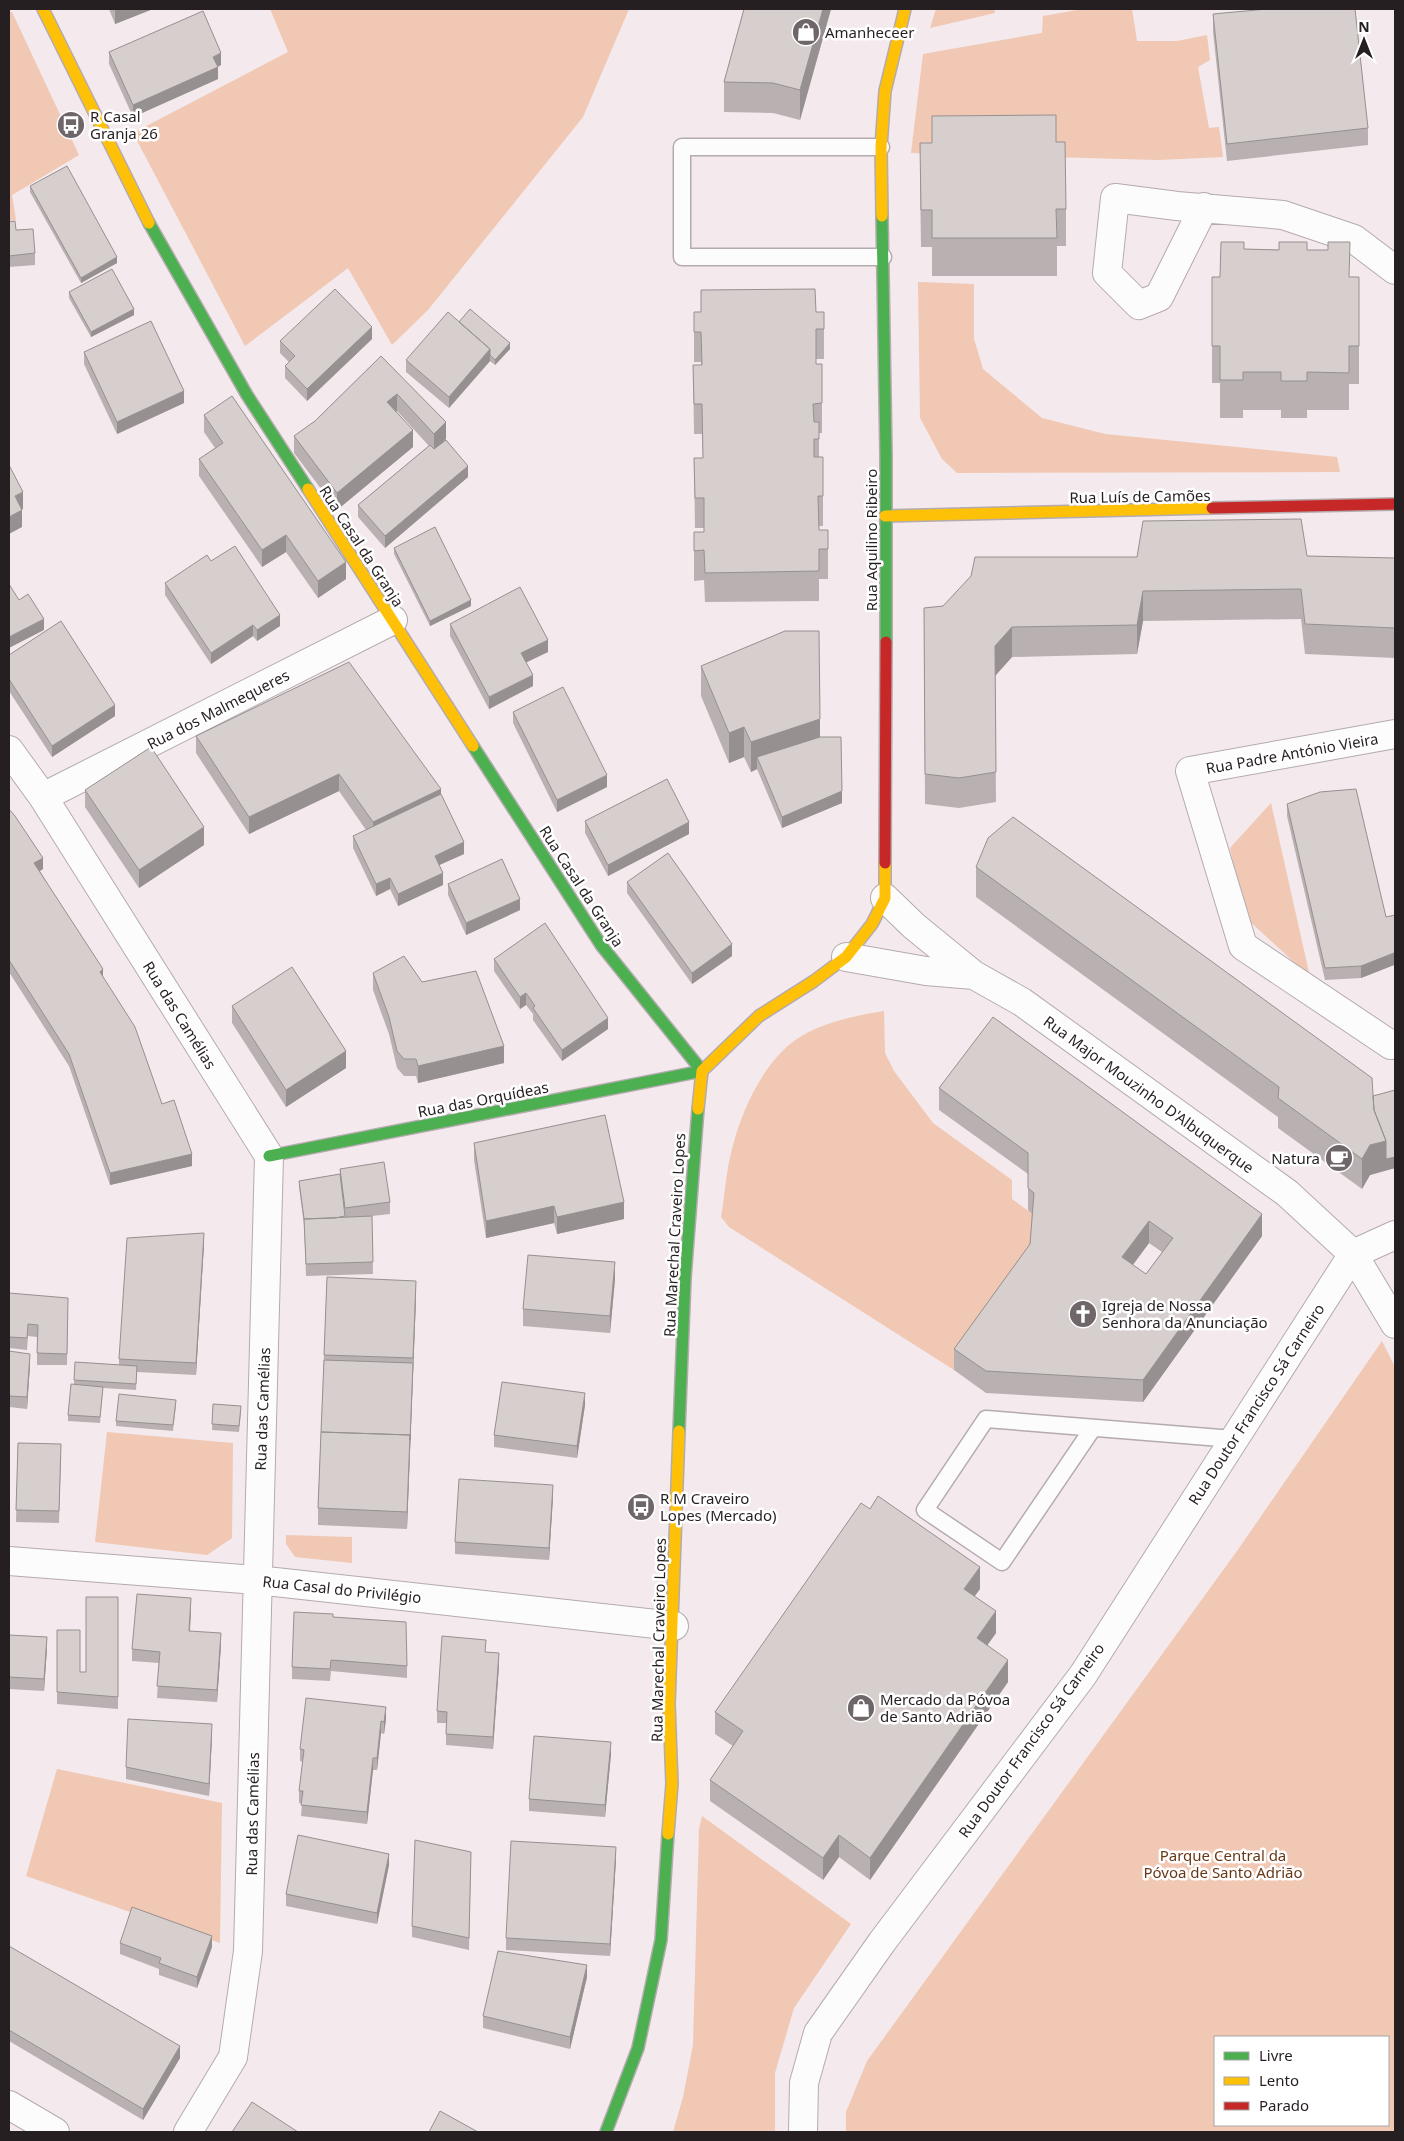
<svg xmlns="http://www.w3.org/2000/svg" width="1404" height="2141" viewBox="0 0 1404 2141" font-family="'Noto Sans',sans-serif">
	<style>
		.green { fill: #f0c8b3; fill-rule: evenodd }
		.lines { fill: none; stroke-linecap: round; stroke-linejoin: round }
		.lane-casing { stroke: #b4abae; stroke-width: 19 }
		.street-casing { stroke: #b4abae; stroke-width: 30 }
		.fast-casing { stroke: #b4abae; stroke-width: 14 }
		.slow-casing { stroke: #b4abae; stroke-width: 14 }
		.jam-casing { stroke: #b4abae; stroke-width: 14 }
		.lane { stroke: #fdfcfc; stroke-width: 16 }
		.street { stroke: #fdfcfc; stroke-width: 28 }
		.fast { stroke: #4caf50; stroke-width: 11 }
		.slow { stroke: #ffc107; stroke-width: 11 }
		.jam { stroke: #c62828; stroke-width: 11 }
		.wall { fill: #b9b1b1; fill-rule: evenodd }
		.shaded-wall { fill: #969090 }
		.building { fill: #d7cece; stroke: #969090; fill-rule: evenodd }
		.labels { text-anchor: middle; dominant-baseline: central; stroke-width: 5; stroke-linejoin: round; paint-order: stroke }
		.poi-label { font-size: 15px; fill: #261f21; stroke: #fff; text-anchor: start }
		.street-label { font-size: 15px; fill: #261f21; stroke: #fff }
		.park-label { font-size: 15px; fill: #673818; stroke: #fff }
	</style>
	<rect width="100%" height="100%" fill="#f4e9ec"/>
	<path class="green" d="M270,9H629L583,117L428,310L392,345L348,268L245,346L133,133L288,52Z
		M936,9H994L995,13L930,28Z
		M1083,9H1132L1137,41H1177L1207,35L1210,60L1198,67L1209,128L1219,127L1223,157L1158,160L911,153L923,54L1042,33L1043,16Z
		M9,12H12L79,155L12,195L16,220L9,221Z
		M918,282L974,284V339L983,369L1042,418L1105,434L1337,457L1340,472L957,473L942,459L920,418Z
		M1271,803L1310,977L1244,916L1230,848Z
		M884,1011L885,1053L894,1071L933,1123L1012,1180V1199L1034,1215L1030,1266L954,1370L729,1227L721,1217C725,1195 726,1171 732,1149C741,1112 762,1065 794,1041C819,1023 853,1016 884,1011Z
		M1382,1341L1395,1367V2132H846V2112L867,2061L1237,1551ZM1215,2037H1388V2125H1215Z
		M107,1432L233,1443L232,1538L207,1555L95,1542Z
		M286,1535L352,1537V1563L295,1557L286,1544Z
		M57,1769L222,1803L220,1943L26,1876Z
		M702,1816L851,1924L794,2008L775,2073V2132H673L683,2097L693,2045L699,1829Z"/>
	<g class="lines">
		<defs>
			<path id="lane" d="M881,147H682V257H883
				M1093,1428L1002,1562L925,1510L986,1419L1233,1439"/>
			<path id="street" d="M1204,207L1159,297L1139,305L1107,273L1115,198L1177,206L1283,215L1354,239L1395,270
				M9,750L43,797L269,1156L248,1951L233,2057L188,2132
				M43,797L393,620
				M885,898L914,926L974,975
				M846,957L926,971L974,975L1022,1002L1287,1193L1353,1254L1395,1324
				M1391,1045L1243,946L1190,771L1395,734
				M9,1561L257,1580L674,1626
				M9,2105L55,2132
				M803,2132L804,2083L818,2033L882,1942L1083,1675L1353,1254L1395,1235"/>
			<path id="fast" d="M882,216L886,455V642
				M149,223L247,395L308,489
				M473,746L601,945L702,1071
				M269,1156L702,1071
				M679,1431L685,1278L698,1109
				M606,2132L638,2048L661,1940L668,1834"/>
			<path id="slow" d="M43,9L149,223
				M882,216L881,147L885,91L905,9
				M308,489L473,746
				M885,516L1212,508
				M698,1109L702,1071L759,1016L814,981L846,957L872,924L885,898V863
				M668,1834L672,1784L669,1704L679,1431"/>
			<path id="jam" d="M1212,508L1395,504
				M885,863L886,642"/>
		</defs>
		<use href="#lane" class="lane-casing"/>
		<use href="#street" class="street-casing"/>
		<use href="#fast" class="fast-casing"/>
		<use href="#slow" class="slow-casing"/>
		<use href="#jam" class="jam-casing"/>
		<use href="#lane" class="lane"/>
		<use href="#street" class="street"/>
		<use href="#fast" class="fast"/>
		<use href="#slow" class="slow"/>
		<use href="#jam" class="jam"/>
	</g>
	<path class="wall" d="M109,9H153L115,24Z
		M744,9H831L800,120L773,113L724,112V82Z
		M1213,14L1368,128V145L1227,161L1213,32Z
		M109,52L221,65L217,67L218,79L133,117L109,64Z
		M1056,142L1066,209V246H1057V276H932V247H921L920,180Z
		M30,186L117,263L81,283L30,192Z
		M9,222L35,253V265L9,267Z
		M1244,249L1307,250L1350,277L1359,315V384H1349V410H1307V418H1281V410H1243V418H1220V383H1212V277H1220Z
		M69,292L134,315L91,337L69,298Z
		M694,312H824V359H816V364H822V433H819V457H823V526H819V530H828V579H819V601L705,602L704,580L694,581V532H704V528H695L694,458H703L702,434H694L693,365H701V362H694Z
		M459,322L510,349L495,365L490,361L449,408L406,372V360Z
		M372,339L307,401L285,378V366L289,362L280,353V341Z
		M84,352L184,403L117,434L84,364Z
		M381,356L446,439L439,446L468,477L385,548L358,517V505L429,446L397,411L396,412L413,447L337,510L294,453V436L315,421Z
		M204,415L346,579L318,598L286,552L262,567L199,476V459L215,448L204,432Z
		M394,548L471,606L430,626L394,554Z
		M1307,556L1395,558V658L1305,654L1301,619L1143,621L1137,654L1012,657L995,676L996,802L959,808L925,804L924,608L943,606L1137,557Z
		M211,561L280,626L257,641L253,636L211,664L165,595V583Z
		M450,624L548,652L526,662L533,686L489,709L450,636Z
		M9,655L115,716L52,757L9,691Z
		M701,666L820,737L842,803L782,828L757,769L751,772L744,757L729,763L701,696Z
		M513,712L607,787L557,812L513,723Z
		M196,736L441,794L464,854L439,865L443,885L398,906L390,889L376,896L353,848V836L366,830L339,791L249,834L196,753Z
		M85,790L204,845L139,888L85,807Z
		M1287,804L1386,917L1395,915V971L1394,965L1361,978L1325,980L1287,816Z
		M9,809L43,869L40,871L103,977L162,1104L192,1166L110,1185L69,1066L9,972Z
		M585,821L689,834L608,876L585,833Z
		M976,867L1373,1096L1395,1168L1370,1175L1362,1189L1278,1128V1117L976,897Z
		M627,882L732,956L692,984L627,893Z
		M448,884L520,910L466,935L448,895Z
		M494,959L608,1029L562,1061L533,1020V1014L526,1005L520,1009L494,971Z
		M373,973L422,982L504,1063L418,1083L416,1076H404L397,1068L389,1034L373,990Z
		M232,1006L346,1068L286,1107L232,1023Z
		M939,1088L1262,1236L1143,1402L986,1393L954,1370V1349L1030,1244L1032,1214L1028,1210V1174L939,1110ZM1149,1243L1162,1252L1146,1274L1133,1265Z
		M474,1143L624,1219L557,1234L554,1223L486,1238L474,1160Z
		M340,1169L390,1202V1214L372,1216L373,1274L306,1276L304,1224L299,1187V1181L340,1174Z
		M204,1244L196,1375L137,1372L136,1390L103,1388L100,1423L68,1421V1415L74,1384L75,1362L119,1365V1359Z
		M327,1277L416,1298L407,1529L318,1525V1508Z
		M615,1279L610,1333L523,1326V1309Z
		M9,1293L68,1310L67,1365H37V1337L28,1336L27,1350L9,1348Z
		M9,1351L30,1365L27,1409L9,1407Z
		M213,1404L241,1412L239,1432L212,1430Z
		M585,1405L577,1458L494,1447V1435Z
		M176,1406L173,1431L116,1426V1421Z
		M18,1443L61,1456L59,1523L16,1522Z
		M553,1497L549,1560L455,1554V1542Z
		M980,1589L974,1596L996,1633L987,1645L1008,1682L870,1880L839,1857L823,1880L710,1801V1780L733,1746L715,1734V1712Z
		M118,1597V1709L57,1704V1630L80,1672H86Z
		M191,1610L190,1631L221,1645L217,1702L157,1698L159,1663L132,1661V1649Z
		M333,1617L407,1666V1678L331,1671L330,1681L292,1679V1667Z
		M9,1635L47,1648L44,1691L9,1689Z
		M486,1652L499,1665L493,1749L446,1745V1723H437V1711Z
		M386,1719L384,1734L381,1733L377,1770H373L367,1824L301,1816L302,1803H299V1791L303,1762L300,1761V1749Z
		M212,1736L209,1796L126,1779V1767Z
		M611,1754L605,1817L529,1811V1799Z
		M471,1852L469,1950L412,1937V1926Z
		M616,1859L610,1956L506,1950V1938Z
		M389,1865L377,1924L286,1906V1894Z
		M120,1943L212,1947L197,1988L159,1975V1969L120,1954Z
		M9,1946L180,2058L143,2120L9,2041Z
		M587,1977L570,2049L483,2028V2016Z"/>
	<path class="shaded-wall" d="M115,9H153L115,24Z
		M823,9H831L800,120V90Z
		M221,53V65L213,69V57Z
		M218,67V79L133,117V105Z
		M117,257V263L81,283V278Z
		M134,309V315L91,337V332Z
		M372,327V339L307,401V389Z
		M510,343V349L495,365V360Z
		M490,349V361L449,408V397Z
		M184,391V403L117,434V422Z
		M397,394V411L387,419V402Z
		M446,422V439L434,451V434Z
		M413,430V447L337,510V493Z
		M468,466V477L385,548V536Z
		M23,492V509L15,513V496Z
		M22,510V527L9,534V517Z
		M286,535V552L262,567V550Z
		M346,562V579L318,598V581Z
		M1143,591V621L1137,654V625Z
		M471,600V606L430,626V621Z
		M280,615V626L257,641V630Z
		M44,619V630L9,648V637Z
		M253,625V636L211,664V653Z
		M1012,627V657L995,676V646Z
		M548,640V652L521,665V653Z
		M533,675V686L489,709V697Z
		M115,705V716L52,757V746Z
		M820,719V749L757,757V769L751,772V742Z
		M744,727V757L729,763V733Z
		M339,774V791L249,834V817Z
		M607,775V787L557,812V800Z
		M441,789V806L373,839V822Z
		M842,791V803L782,828V817Z
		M689,822V834L608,876V865Z
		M204,827V845L139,888V870Z
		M464,842V854L435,867V856Z
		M43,858V869L34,874V863Z
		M443,873V885L398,906V894Z
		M390,878V889L376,896V884Z
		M520,899V910L466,935V923Z
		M732,944V956L692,984V973Z
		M1394,953V965L1361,978V966Z
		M103,969V981L100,972Z
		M526,993V1005L520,1009V997Z
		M608,1018V1029L562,1061V1050Z
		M504,1046V1063L418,1083V1066Z
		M346,1051V1068L286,1107V1090Z
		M1386,1141L1395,1157V1168L1370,1175L1362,1189V1159L1370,1145Z
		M192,1154V1166L110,1185V1173Z
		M624,1202V1219L557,1234V1217Z
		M554,1206V1223L486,1238V1221Z
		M1262,1214V1236L1143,1402V1380Z
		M1149,1221V1243L1122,1279V1257Z
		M204,1233V1244L196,1375V1363Z
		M615,1262V1279L610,1333V1316Z
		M416,1281V1298L413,1375V1358Z
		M30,1354V1365L27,1409V1397Z
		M413,1363V1375L407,1529V1512Z
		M585,1393V1405L577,1458V1446Z
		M553,1485V1497L549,1560V1548Z
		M980,1567V1589L964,1611V1589Z
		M191,1598V1610L189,1643V1631Z
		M996,1611V1633L977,1660V1638Z
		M221,1633V1645L217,1702V1690Z
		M47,1637V1648L44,1691V1679Z
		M499,1653V1665L493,1749V1737Z
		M1008,1660V1682L870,1880V1858Z
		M386,1707V1719L384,1734V1722Z
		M381,1721V1733L377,1770V1758Z
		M212,1724V1736L209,1796V1784Z
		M611,1742V1754L605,1817V1805Z
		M373,1758V1770L367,1824V1812Z
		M839,1835V1857L823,1880V1858Z
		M616,1847V1859L610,1956V1944Z
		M389,1854V1865L377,1924V1913Z
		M212,1936V1947L197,1988V1977Z
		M587,1965V1977L570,2049V2037Z
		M180,2046V2058L143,2120V2109Z"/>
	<path class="building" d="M744,9H823L800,90L773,83L724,82Z
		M1267,9H1355L1368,128L1227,144L1213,14Z
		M203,11L221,53L213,57L218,67L133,105L109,52Z
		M1056,115V142H1065L1066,209H1056L1057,238H932V210H921L920,143H932V116Z
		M67,166L117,257L81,278L30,186Z
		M15,221L16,230L33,229L35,253L9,256V222Z
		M1221,242H1244V249L1279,250V242H1307V250H1328V242H1350L1349,277H1359V346H1349V373L1307,372V381H1281V372H1243V380H1220V346H1212V277H1220Z
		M112,269L134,309L91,332L69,292Z
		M335,289L372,327L307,389L285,366L295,356L280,341Z
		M815,289L816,312H824V329H816V364H822V403L813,404L814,422H819V439H814V457H823V496H818L819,530H828V549H819V571L705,573L704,550L694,551V532H704V498H695L694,458H703L702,404H694L693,365H702L701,332H694V312H701V290Z
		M470,309L510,343L495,360L490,355V349L459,322Z
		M448,312L490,349L449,397L406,360Z
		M151,321L184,391L117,422L84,352Z
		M381,356L446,422L434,434L397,394L387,402L413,430L337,493L294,436L315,421Z
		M232,396L346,562L318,581L286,535L262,550L199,459L223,443L204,415Z
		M446,440L468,466L385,536L358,505L430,445L434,449Z
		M9,465L23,492L15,496L22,510L9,517Z
		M1301,519L1307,556L1395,558V628L1305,624L1301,589L1143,591L1137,625L1012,627L995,646L996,772L959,778L925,774L924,608L943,606L971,576L975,557H1137L1143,521Z
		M435,527L471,600L430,621L394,548Z
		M235,546L280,615L257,630L253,625L211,653L165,583L207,555L211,561Z
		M9,584L19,600L28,594L44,619L9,637Z
		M520,587L548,640L521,653L533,675L489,697L450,624Z
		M61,621L115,705L52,746L9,679V655Z
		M785,631H819L820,719L751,742L744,727L729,733L701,666Z
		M349,662L441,789L373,822L339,774L249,817L196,736Z
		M563,687L607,775L557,800L513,712Z
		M820,737H841L842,791L782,817L757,757Z
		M151,747L204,827L139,870L85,790Z
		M667,779L689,822L608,865L585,821Z
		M1356,789L1386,917L1395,915V959L1394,953L1361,966L1325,968L1287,804L1320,792Z
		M441,794L464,842L435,856L443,873L398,894L390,878L376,884L353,836Z
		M9,809L15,816L43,858L34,863L103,969L100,972L135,1027L162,1104L174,1100L192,1154L110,1173L69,1054L9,960Z
		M1013,817L1372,1078L1374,1110L1386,1141L1370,1145L1362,1159L1278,1098L1279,1087L976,867L988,838Z
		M668,853L732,944L692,973L627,882Z
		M502,859L520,899L466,923L448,884Z
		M545,923L608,1018L562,1050L533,1008L535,1006L526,993L520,997L494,959Z
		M404,956L422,982L476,971L504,1046L418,1066L416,1059H404L397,1051L389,1017L373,973Z
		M292,967L346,1051L286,1090L232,1006Z
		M993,1017L1262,1214L1143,1380L986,1371L954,1349L1030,1244L1034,1193L1028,1188V1153L939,1088ZM1149,1221L1173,1238L1146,1274L1122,1257Z
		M1395,1090V1157L1386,1159V1141L1374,1110L1373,1096Z
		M605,1115L624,1202L557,1217L554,1206L486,1221L474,1143Z
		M384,1162L390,1202L345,1208L340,1169Z
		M340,1174L345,1216L335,1218L304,1219L299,1181Z
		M372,1216L373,1262L306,1264L304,1219Z
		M204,1233L196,1363L119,1359L127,1238Z
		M528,1255L615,1262L610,1316L523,1309Z
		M327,1277L416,1281L413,1358L324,1355Z
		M9,1293L68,1298L67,1354L37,1353L38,1325L28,1324L27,1338L9,1337Z
		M9,1351L30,1354L27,1397L9,1396Z
		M324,1360L413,1363L410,1440V1435L321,1432Z
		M75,1362L137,1366L136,1384L74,1380Z
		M502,1382L585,1393L577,1446L494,1435Z
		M71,1384L103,1387L100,1417L68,1415Z
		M119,1394L176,1400L173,1425L116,1421Z
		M213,1404L241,1406L239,1426L212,1424Z
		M321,1432L410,1435L407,1512L318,1508Z
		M18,1443L61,1444L59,1511L16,1510Z
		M459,1479L553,1485L549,1548L455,1542Z
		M878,1496L980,1567L964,1589L996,1611L977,1638L1008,1660L870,1858L839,1835L823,1858L710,1780L743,1731L715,1712L861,1503L870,1509Z
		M137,1594L191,1598L189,1631L221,1633L217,1690L157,1686L160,1652L132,1649Z
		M86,1597H118V1697L57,1692V1630H80V1672H86Z
		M294,1612L333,1614V1617L406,1622L407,1666L331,1660L330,1669L292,1667Z
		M9,1635L47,1637L44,1679L9,1677Z
		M442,1636L486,1640L485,1652L499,1653L493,1737L446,1734L447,1712L437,1711Z
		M306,1698L386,1707L384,1722L381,1721L377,1758H373L367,1812L301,1805L303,1791H299L304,1750L300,1749Z
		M128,1719L212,1724L209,1784L126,1767Z
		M534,1736L611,1742L605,1805L529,1799Z
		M298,1835L389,1854L377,1913L286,1894Z
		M415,1840L471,1852L469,1938L412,1926Z
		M511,1841L616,1847L610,1944L506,1938Z
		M132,1907L212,1936L197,1977L159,1963L161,1958L120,1943Z
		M9,1946L180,2046L143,2109L9,2030Z
		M498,1951L587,1965L570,2037L483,2016Z
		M252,2102L298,2132H232Z
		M440,2111L478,2132H429Z"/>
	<defs>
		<symbol id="shop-disc" viewBox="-11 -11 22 22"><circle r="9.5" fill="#6e6668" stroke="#fff"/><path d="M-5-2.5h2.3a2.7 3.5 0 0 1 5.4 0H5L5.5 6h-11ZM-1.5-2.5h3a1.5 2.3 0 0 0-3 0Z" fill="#fff"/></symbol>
		<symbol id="bus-disc" viewBox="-11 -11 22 22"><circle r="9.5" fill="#6e6668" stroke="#fff"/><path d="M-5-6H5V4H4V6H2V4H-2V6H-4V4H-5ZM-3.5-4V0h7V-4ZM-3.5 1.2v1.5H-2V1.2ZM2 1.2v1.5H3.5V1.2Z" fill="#fff"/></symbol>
		<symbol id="cafe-disc" viewBox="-11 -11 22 22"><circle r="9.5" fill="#6e6668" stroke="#fff"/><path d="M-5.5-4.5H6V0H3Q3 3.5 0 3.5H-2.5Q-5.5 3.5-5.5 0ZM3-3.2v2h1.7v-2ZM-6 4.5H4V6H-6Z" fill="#fff"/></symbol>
		<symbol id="church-disc" viewBox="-11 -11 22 22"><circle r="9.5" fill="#6e6668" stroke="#fff"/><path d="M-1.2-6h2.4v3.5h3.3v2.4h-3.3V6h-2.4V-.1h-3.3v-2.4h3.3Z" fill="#fff"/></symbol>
	</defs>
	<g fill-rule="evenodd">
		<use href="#shop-disc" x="790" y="16" width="32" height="32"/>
		<use href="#bus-disc" x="55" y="109" width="32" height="32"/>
		<use href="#cafe-disc" x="1323" y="1142" width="32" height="32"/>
		<use href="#church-disc" x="1067" y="1298" width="32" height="32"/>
		<use href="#bus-disc" x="625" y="1491" width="32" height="32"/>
		<use href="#shop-disc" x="845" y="1692" width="32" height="32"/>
	</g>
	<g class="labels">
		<g class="poi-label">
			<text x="825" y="32">Amanheceer</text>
			<text x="90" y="116">R Casal<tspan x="90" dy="17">Granja 26</tspan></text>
			<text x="1320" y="1158" text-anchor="end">Natura</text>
			<text x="1102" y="1305">Igreja de Nossa<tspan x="1102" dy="17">Senhora da Anunciação</tspan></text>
			<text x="660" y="1498">R M Craveiro<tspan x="660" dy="17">Lopes (Mercado)</tspan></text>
			<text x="880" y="1699">Mercado da Póvoa<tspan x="880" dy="17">de Santo Adrião</tspan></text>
		</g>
		<g class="street-label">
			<text transform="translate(1140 496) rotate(-1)">Rua Luís de Camões</text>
			<text transform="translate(871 540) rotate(-90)">Rua Aquilino Ribeiro</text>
			<text transform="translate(362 546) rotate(57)">Rua Casal da Granja</text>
			<text transform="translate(218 709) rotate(-27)">Rua dos Malmequeres</text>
			<text transform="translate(1292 753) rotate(-10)">Rua Padre António Vieira</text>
			<text transform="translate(582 886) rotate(57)">Rua Casal da Granja</text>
			<text transform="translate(180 1015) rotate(58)">Rua das Camélias</text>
			<text transform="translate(1149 1094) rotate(36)">Rua Major Mouzinho D'Albuquerque</text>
			<text transform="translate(483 1099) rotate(-11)">Rua das Orquídeas</text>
			<text transform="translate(674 1235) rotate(-87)">Rua Marechal Craveiro Lopes</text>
			<text transform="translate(1256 1404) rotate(-57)">Rua Doutor Francisco Sá Carneiro</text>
			<text transform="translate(262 1409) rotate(-88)">Rua das Camélias</text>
			<text transform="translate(342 1589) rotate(6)">Rua Casal do Privilégio</text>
			<text transform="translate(658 1640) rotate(-89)">Rua Marechal Craveiro Lopes</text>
			<text transform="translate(1031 1740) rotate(-54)">Rua Doutor Francisco Sá Carneiro</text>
			<text transform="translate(252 1814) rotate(-89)">Rua das Camélias</text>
		</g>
		<g class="park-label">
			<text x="1223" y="1855">Parque Central da<tspan x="1223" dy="17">Póvoa de Santo Adrião</tspan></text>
		</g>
	</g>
	<rect width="1404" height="2141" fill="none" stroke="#261f21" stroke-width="20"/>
	<rect x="1214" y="2036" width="175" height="90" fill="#ffffff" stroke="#a8a5a6"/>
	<rect x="1224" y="2052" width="25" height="8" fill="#4caf50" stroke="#a8a5a6"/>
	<text x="1259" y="2061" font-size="15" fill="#261f21">Livre</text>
	<rect x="1224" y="2077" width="25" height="8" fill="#ffc107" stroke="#a8a5a6"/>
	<text x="1259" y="2086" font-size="15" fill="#261f21">Lento</text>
	<rect x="1224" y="2102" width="25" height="8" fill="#c62828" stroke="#a8a5a6"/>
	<text x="1259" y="2111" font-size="15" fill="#261f21">Parado</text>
	<g transform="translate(1364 40)" stroke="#ffffff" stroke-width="4" paint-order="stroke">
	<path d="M0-4L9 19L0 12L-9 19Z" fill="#261f21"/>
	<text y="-8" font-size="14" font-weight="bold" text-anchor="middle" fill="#261f21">N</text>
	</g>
</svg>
